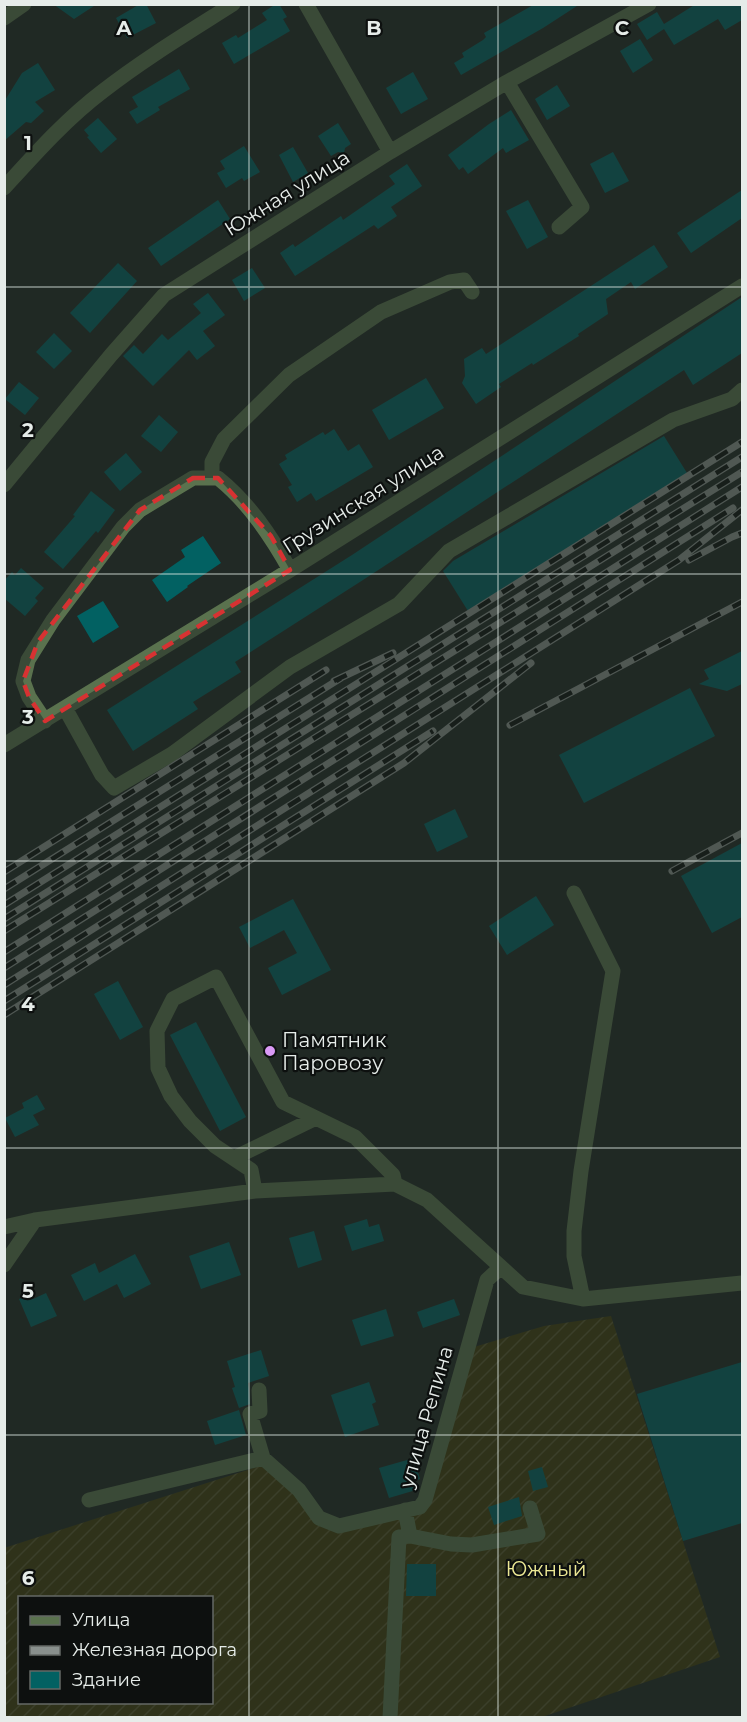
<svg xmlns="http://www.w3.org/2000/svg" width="747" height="1722" viewBox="0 0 747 1722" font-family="Montserrat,sans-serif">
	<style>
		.garden { fill: url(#garden-furrows); fill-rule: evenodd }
		.building { fill: #026162 }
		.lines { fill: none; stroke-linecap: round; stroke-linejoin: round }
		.minor { stroke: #5a724e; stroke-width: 15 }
		.rail-casing { stroke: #89908d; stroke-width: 7 }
		.rail { stroke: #0d100f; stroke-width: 4.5; stroke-dasharray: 14; stroke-linecap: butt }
		.marked { fill: none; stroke: #d73232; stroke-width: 4.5; stroke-dasharray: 12 8; stroke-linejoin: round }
		.grid { fill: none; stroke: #e6ece9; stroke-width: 1.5; stroke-opacity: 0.55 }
		.poi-dot { fill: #da9af6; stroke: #0d100f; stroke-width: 2 }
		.labels { text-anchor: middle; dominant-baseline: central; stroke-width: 4.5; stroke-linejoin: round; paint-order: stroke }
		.street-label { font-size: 20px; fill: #e6ece9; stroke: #0d100f }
		.poi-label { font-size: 20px; fill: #e6ece9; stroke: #0d100f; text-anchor: start }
		.park-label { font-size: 20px; fill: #ece894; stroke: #0d100f }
		.grid-label { font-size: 20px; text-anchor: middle; font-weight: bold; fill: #e6ece9; stroke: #0d100f; stroke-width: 4.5; stroke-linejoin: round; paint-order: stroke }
	</style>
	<defs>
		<pattern id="garden-furrows" width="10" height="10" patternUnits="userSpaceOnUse" patternTransform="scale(1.5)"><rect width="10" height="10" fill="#403d0f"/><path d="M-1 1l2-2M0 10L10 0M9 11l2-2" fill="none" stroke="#5c5932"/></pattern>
	</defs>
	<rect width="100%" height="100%" fill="#212925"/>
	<path class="garden" d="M611,1316L720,1657L542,1717H5L4,1548L269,1463L339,1526L420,1507L474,1347L544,1326ZM20,1598H212V1702H20Z"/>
	<path class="building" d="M53,4H97L74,19Z
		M140,4H146L156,23L127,38L116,18Z
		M276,4H279L287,17L283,19L290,31L234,64L222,43L236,35L238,38L267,20L262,13Z
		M535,4H580L543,28L461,75L454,63L464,57L462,53L483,40L486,37L484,33Z
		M696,4H742V20L725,30L718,19L674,45L664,29L647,40L637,24L657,12L664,24Z
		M640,39L653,60L633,73L620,51Z
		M38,63L55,90L35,102L44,111L31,123L26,122L4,141V102L22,73Z
		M179,69L190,89L158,107L160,110L137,124L129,112L138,107L132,97Z
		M413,72L428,99L401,114L386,88Z
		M557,85L570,106L547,120L535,99Z
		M511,110L529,140L506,153L503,148L468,174L463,167L459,170L448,155L489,124Z
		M98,118L117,139L101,153L87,137L89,136L84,130Z
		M338,123L351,144L345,148L344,153L338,152L331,156L318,136Z
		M244,146L260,172L244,181L242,178L226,188L217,173L225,169L220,161Z
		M293,147L308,173L293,182L279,155Z
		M613,152L629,181L605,193L590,164Z
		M407,164L422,186L391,207L397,216L378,229L374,225L295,276L280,253L293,244L295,247L341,216L343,220L395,184L389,176Z
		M742,190V218L691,253L677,233Z
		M218,200L230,219L161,266L148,248Z
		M528,200L548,237L527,249L506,211Z
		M654,245L668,267L635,289L631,282L606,299L608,314L578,334L579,336L533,365L532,363L499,384L501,387L476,404L462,383L465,376L464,359L482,348L486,354Z
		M118,263L137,281L90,333L70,313Z
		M252,268L265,288L244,301L232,280Z
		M208,293L225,315L203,331L215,346L197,360L189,350L153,386L123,356L134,345L143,354L162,334L168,340L201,313L193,304Z
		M742,297V353L693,385L684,370L363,580L235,662L241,672L193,702L198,709L133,751L107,710L352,555Z
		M54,333L72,351L54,369L36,352Z
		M426,378L444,408L389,440L372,410Z
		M19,382L39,398L25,415L5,399Z
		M159,415L178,432L161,452L141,436Z
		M334,429L348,451L359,444L373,467L316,501L311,493L297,502L288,487L292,485L279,464L287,459L285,455L323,432L325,435Z
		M664,436L687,473L468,611L443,571L453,561Z
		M126,453L142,472L120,491L104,472Z
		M91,491L115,510L98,533L96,531L63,569L44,552L75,516L73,515Z
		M203,536L221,563L187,586L188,587L167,602L152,580L185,557L181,550Z
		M21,568L44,588L35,598L38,601L25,616L4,598V581L12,572L15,575Z
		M103,601L119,627L93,643L77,616Z
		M742,651V684L727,691L699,684L709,679L704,670Z
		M690,688L715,736L584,803L559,755Z
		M455,809L468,837L437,852L424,824Z
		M742,843V917L712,933L681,876Z
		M536,896L554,925L507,955L489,926Z
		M293,899L331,970L282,995L268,968L297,953L284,930L250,948L239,927Z
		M118,981L143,1027L120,1040L94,994Z
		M196,1022L246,1117L220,1131L170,1035Z
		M37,1095L45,1109L33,1115L39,1125L15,1137L5,1118L24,1108L22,1103Z
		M367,1219L369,1227L379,1224L384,1241L352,1251L344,1226Z
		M314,1231L322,1260L298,1268L289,1238Z
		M229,1242L241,1275L201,1289L189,1256Z
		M135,1254L151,1284L124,1298L117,1284L84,1301L71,1275L95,1263L99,1273Z
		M46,1293L57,1316L31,1327L19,1299L31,1294L33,1299Z
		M454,1299L460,1315L423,1328L417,1312Z
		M386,1309L394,1336L361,1346L352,1320Z
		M261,1350L269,1376L248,1383L249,1389L250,1404L239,1408L232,1388L235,1387L227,1361Z
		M742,1362V1523L683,1541L637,1394Z
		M369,1382L376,1402L372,1404L379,1425L345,1437L331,1395Z
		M239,1410L246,1435L215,1445L207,1421Z
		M414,1458L420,1479L414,1481L416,1490L389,1498L379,1468Z
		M542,1467L548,1487L533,1491L528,1471Z
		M519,1497L522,1516L494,1525L488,1507Z
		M407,1564H436V1596H406Z"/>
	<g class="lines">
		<path class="minor" d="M306,4L390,152
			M4,18L24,4
			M507,82L582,207L559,227
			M4,188C35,154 66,119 103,91C144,59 189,32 233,4
			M212,478V462L224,439L289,375L381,312L450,282L464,280L472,292
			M4,485L111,355L164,295L390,152L507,82L649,4
			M65,708L102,775L114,788L172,754L290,667L399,604L449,551L673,420L732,399L742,390
			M45,721L29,697L23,681L28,660L53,620L123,527L140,510L193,478H218C249,503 271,536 290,570
			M4,745L290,570L742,286
			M574,893L613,971L581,1171L574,1231V1256L583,1299
			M234,1158L316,1118
			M255,1191L251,1170L215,1146L190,1121L171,1096L158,1068L157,1031L173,999L216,977L283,1102L355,1137L393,1175L395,1184
			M4,1227L35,1220L255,1191L395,1184L427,1200L523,1287L583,1299L742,1283
			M4,1265L35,1220
			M259,1390L260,1411L250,1414L263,1458
			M89,1500L263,1458L299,1490L319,1518L339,1526L420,1507L425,1500L487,1280L501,1267
			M410,1536L451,1544L472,1545L538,1534L530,1508
			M390,1718L399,1537L410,1536L405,1510"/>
		<defs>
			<path id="rail" d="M689,560L732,537L742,533
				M334,681L393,653
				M510,725L742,602
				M672,871L742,833
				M4,872L326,670
				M4,889L341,678
				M4,905L742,442
				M4,919L742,457
				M4,931L742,472
				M4,952L742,487
				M4,968L733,508
				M4,985L679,560L742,510
				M4,1001L433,731
				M4,1015L404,763L531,663"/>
		</defs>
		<use href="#rail" class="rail-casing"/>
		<use href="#rail" class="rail"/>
	</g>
	<path d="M0 0H747V1722H0ZM193,478H218L271,536L290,570L45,721L29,697L23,681L38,642L140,510Z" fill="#212925" fill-opacity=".55" fill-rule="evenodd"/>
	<path class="marked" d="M193,478H218L271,536L290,570L45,721L29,697L23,681L38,642L140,510Z"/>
	<path class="grid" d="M249,4V1718M498,4V1718M4,287H742M4,574H742M4,861H742M4,1148H742M4,1435H742"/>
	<circle class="poi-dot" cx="270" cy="1051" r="6"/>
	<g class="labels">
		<g class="street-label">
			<text transform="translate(287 193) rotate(-32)">Южная улица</text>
			<text transform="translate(363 499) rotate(-32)">Грузинская улица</text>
			<text transform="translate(426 1417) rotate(-74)">улица Репина</text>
		</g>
		<g class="poi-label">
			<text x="282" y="1040">Памятник<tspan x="282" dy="23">Паровозу</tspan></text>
		</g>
		<g class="park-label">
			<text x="546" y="1569">Южный</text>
		</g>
	</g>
	<g class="grid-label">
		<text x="124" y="35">A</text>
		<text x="374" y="35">B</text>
		<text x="622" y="35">C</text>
		<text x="28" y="150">1</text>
		<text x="28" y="437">2</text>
		<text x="28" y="724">3</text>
		<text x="28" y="1011">4</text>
		<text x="28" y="1298">5</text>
		<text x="28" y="1585">6</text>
	</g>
	<rect width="747" height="1722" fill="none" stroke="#e6ece9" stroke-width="12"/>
	<rect x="18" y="1596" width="195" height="108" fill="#0d100f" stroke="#646866" stroke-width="1.5"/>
	<rect x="30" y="1616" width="30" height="9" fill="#5a724e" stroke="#646866" stroke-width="1.5"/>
	<text x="72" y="1626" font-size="18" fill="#e6ece9">Улица</text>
	<rect x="30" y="1646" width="30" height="9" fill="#89908d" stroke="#646866" stroke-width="1.5"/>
	<text x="72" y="1656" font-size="18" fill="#e6ece9">Железная дорога</text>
	<rect x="30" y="1671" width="30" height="18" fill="#026162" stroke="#646866" stroke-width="1.5"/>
	<text x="72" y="1686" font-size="18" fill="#e6ece9">Здание</text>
</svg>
